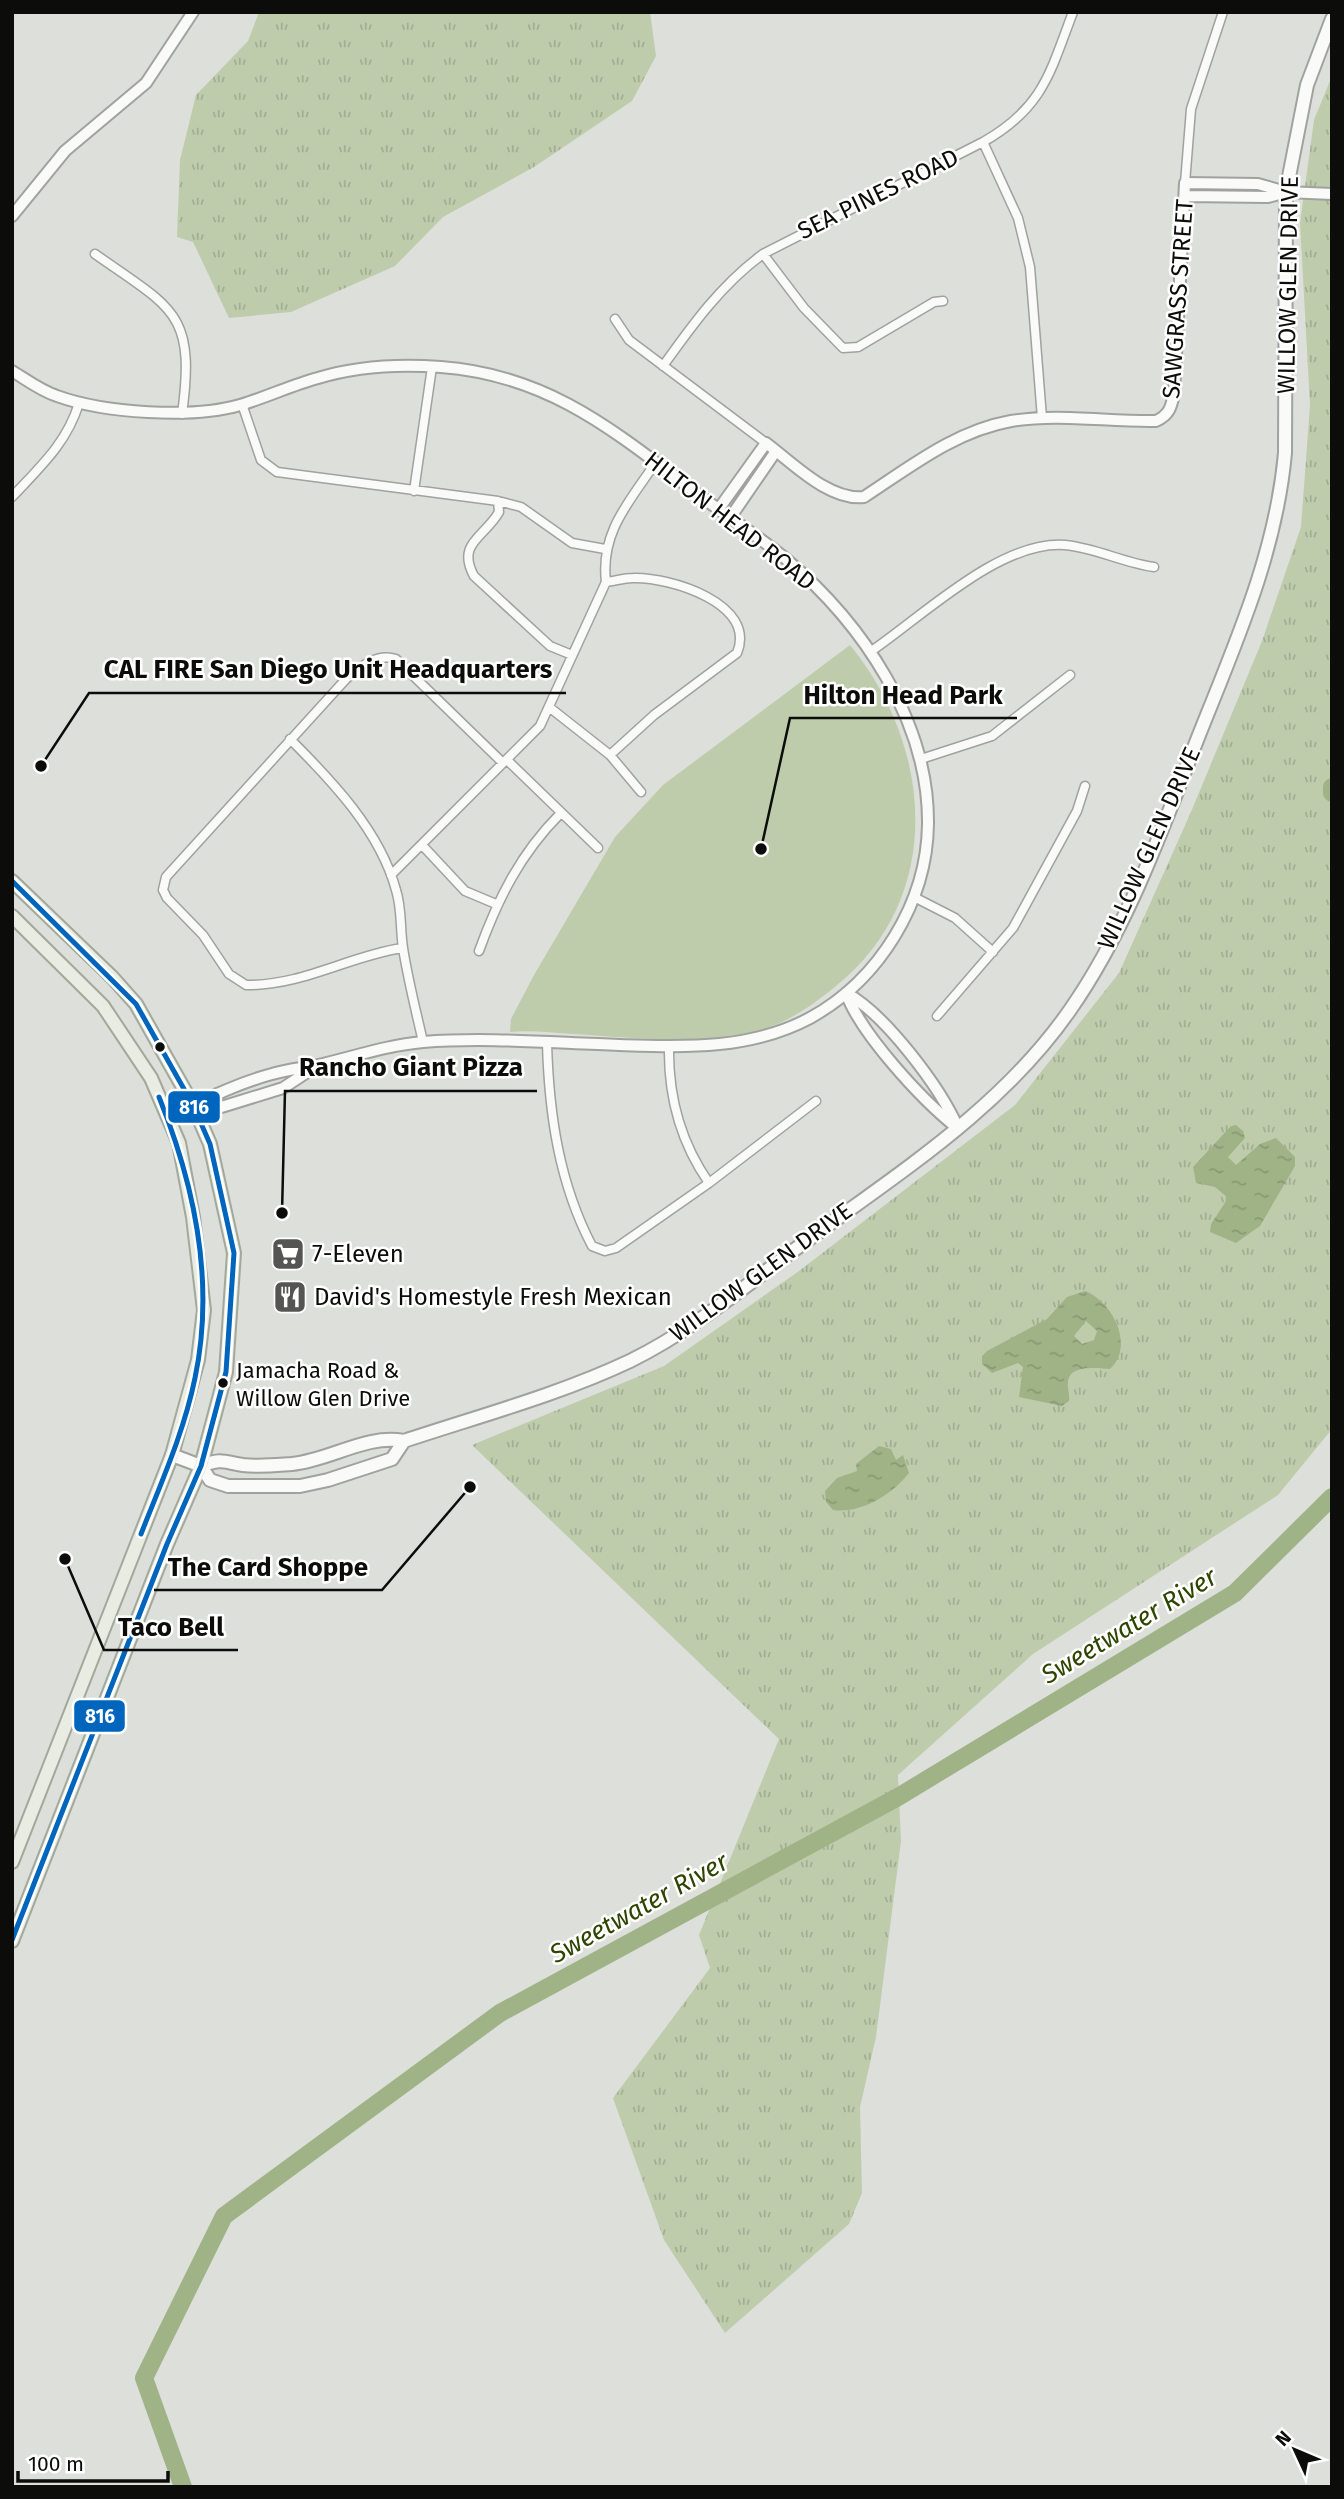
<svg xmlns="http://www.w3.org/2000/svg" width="1344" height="2499" viewBox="0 0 1344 2499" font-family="'Fira Sans',sans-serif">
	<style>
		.grass { fill: url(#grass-tufts) }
		.green { fill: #beccac }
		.water { fill: url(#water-ripples); fill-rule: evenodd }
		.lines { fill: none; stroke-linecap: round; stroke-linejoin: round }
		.river { stroke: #9fb387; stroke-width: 18 }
		.minor-casing { stroke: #a0a29e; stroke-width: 11 }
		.tertiary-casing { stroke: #a0a29e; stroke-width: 14 }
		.secondary-casing { stroke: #a0a29e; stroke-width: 16 }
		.primary-casing { stroke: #a2a89a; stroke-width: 16 }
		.minor { stroke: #fafaf9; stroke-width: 8 }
		.tertiary { stroke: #fafaf9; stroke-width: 10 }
		.secondary { stroke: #fafaf9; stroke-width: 12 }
		.primary { stroke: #e8ece3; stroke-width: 12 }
		.bus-1-casing { stroke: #fff; stroke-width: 10 }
		.bus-1 { stroke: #0065bd; stroke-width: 5 }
		.bus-dot { fill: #0c0d0a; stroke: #fff; stroke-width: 2.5 }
		.labels { text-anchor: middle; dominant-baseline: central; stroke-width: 5; stroke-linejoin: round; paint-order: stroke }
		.bus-label { font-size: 22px; fill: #0c0d0a; stroke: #fff; text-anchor: start }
		.street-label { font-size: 24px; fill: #0c0d0a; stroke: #fff }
		.poi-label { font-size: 24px; fill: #0c0d0a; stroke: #fff; text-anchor: start }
		.water-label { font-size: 26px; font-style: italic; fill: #2e4500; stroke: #fff }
		.leader { fill: none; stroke: #0c0d0a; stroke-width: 2.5 }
		.callout-dot { fill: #0c0d0a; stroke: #fff; stroke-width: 2.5 }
		.callout-label { font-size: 26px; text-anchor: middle; font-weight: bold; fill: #0c0d0a; stroke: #fff; stroke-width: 5; stroke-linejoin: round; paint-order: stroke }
		.line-badge { stroke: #fff; stroke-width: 2.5 }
		.badge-label { font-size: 19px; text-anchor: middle; font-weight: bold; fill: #fff }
	</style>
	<defs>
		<pattern id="grass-tufts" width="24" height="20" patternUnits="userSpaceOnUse" patternTransform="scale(1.75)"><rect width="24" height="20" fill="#beccac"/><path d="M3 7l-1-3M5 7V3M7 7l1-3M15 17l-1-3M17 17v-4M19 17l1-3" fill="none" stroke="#a2ae93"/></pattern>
		<pattern id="water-ripples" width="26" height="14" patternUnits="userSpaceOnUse" patternTransform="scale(1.75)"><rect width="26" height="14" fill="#9fb387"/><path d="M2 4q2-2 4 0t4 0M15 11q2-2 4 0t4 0" fill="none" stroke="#889973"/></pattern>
	</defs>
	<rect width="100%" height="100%" fill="#dddfda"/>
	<path class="grass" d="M259,12H650L656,56L632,101L534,167L443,217L395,266L291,312L229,318L193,242L177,237L180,160L196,95L248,41Z
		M1332,76V1429L1278,1495L1033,1654L898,1775L901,1841L876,2037L860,2107L862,2193L849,2224L725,2333L664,2240L613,2098L710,1968L699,1935L779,1739L472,1445L664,1366L799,1271L1015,1105L1119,973L1191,812L1262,641L1301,527L1310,405L1300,223L1314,120Z"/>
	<path class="green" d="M850,645C933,747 946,897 836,986C814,1004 792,1020 764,1029C702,1046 636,1038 574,1034C553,1033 531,1030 510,1032L511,1019L534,975L615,837L663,785Z"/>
	<path class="water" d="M1236,1125L1243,1131L1245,1138L1228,1157L1236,1165L1260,1144L1276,1138L1295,1157V1166L1260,1226L1236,1243L1210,1232L1211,1224L1228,1198L1215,1187L1196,1183L1193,1167L1231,1126Z
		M1085,1291C1113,1302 1135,1346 1110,1369C1098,1368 1069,1364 1068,1382C1067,1388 1070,1394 1069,1401L1062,1406L1019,1397L1023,1367L1018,1363L992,1373L982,1364V1356L987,1351L1047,1319L1067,1297ZM1086,1321L1097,1331L1094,1340L1082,1344L1074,1336Z
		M879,1446L891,1449L896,1460L903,1455L909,1473C893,1494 861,1514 833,1510L826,1502L825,1491L837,1478L857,1471L856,1464Z"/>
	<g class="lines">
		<path class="river" d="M1332,787V793
			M183,2487L144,2378L224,2216L500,2013L898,1797L1235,1593L1332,1497"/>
		<defs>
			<path id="minor" d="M983,142L1018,218L1030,267L1042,418
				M1185,183L1191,109L1223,12
				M95,254C173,309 196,312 182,414
				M763,254L804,308L843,348L858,347L934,302L943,301
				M615,319L629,340L766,443
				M663,366C693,324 721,285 763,254L983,142C1043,108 1050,73 1073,12
				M242,404L261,460L277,472L498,501L521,507L572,543L605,549
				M414,491L432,367
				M12,497C40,467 67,443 79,403
				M498,501L499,512C485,537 456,543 474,576L550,646L572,655
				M606,582C615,581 624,578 633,578C671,577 757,604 737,653L654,715L610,755
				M606,582C600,532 630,501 656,462
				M870,652C922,617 1000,540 1065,545C1096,548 1124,563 1154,567
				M549,707L610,755L641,792
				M290,739C332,781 380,831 396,890C402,908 400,929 403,948C408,980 416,1011 423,1042
				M921,759L992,736L1070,675
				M507,760L598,848
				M422,845L465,891L496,904
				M391,875L540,726L606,582
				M914,897L955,918L993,952
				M402,948C349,956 302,986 246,985L229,974L203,935L167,898L163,890L166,877L346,679C360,667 376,653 396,659L503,763
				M479,951C498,899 520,854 560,814
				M937,1016L1013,928L1077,811L1085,786
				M547,1043C549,1114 559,1183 592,1246L605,1251L616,1248L709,1183L816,1101
				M669,1046C668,1096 681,1143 709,1183"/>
			<path id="tertiary" d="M1185,196L1268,197L1286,192
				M12,216L65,151L146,83L193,12
				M12,371C27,380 41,391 57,396C104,413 192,419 240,405C267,397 292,385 318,378C357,366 401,364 441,367C548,375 613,430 695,492C725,515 757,535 786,559C862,623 929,721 928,824C927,903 879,980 810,1018C750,1050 685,1047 619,1045C554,1043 488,1037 423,1042C389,1045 356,1056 323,1064C306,1068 288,1069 272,1074C235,1084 202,1101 168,1117
				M718,510L766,443C793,463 829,501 864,497C910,467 955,431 1011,421C1058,413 1108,422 1156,421C1169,415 1171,408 1174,394L1185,183L1258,184L1286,192L1332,194
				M730,518L776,451
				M846,993C885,1014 940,1087 958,1128
				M846,993C861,1034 921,1099 956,1127
				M193,1105L215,1109L283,1088L312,1069"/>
			<path id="secondary" d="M172,1455L201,1466C222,1458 223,1462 243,1465C259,1467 277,1465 292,1464C331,1460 366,1434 404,1441C479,1416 558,1395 630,1361C693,1330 749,1283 805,1242C900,1172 1002,1108 1070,1010C1128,927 1162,829 1199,735C1236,642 1276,553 1285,453L1286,192L1307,85L1332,19
				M201,1466L210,1480L228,1486H300L328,1480L392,1459L404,1441"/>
			<path id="primary" d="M12,881L112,977L136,1004L193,1105L210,1144L234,1253L226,1372L201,1466L167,1544L12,1941
				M12,916L103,1006L151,1078L179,1143L193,1217L204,1310L198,1360L172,1455L12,1862"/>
		</defs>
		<use href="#minor" class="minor-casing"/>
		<use href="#tertiary" class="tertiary-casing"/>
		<use href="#secondary" class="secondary-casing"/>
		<use href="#primary" class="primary-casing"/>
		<use href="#minor" class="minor"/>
		<use href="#tertiary" class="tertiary"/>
		<use href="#secondary" class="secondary"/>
		<use href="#primary" class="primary"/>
		<defs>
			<path id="bus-1" d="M12,881L136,1004L193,1105L210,1144L234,1253L226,1372L201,1466L167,1544L12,1940
				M141,1534C161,1483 184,1432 195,1378C215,1283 195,1186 159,1097"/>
		</defs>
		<use href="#bus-1" class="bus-1-casing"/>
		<use href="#bus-1" class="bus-1"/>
	</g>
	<defs>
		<symbol id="supermarket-square" viewBox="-11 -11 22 22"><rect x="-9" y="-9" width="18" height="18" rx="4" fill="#555653" stroke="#fff"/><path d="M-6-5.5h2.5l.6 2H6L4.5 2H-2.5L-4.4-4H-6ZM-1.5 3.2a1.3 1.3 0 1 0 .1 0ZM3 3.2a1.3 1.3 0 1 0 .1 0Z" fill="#fff"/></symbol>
		<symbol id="restaurant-square" viewBox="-11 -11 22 22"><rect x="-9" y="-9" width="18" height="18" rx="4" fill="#555653" stroke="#fff"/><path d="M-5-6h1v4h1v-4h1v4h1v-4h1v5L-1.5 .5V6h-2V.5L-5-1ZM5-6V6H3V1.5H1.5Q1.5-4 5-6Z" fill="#fff"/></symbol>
	</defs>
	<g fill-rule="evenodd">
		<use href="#supermarket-square" x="269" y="1235" width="38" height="38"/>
		<use href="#restaurant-square" x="271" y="1278" width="38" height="38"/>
	</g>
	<g class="bus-dot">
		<circle cx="160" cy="1047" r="6"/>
		<circle cx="223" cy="1383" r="6"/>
	</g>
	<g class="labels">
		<g class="bus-label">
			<text x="236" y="1370">Jamacha Road &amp;<tspan x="236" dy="28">Willow Glen Drive</tspan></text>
		</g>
		<g class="street-label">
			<text transform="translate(878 194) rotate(-26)">SEA PINES ROAD</text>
			<text transform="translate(1288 285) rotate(-89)">WILLOW GLEN DRIVE</text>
			<text transform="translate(1178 299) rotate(-86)">SAWGRASS STREET</text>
			<text transform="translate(730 521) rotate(38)">HILTON HEAD ROAD</text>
			<text transform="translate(1149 848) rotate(-66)">WILLOW GLEN DRIVE</text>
			<text transform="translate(761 1272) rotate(-36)">WILLOW GLEN DRIVE</text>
		</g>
		<g class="poi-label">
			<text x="312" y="1254">7-Eleven</text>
			<text x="314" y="1297">David's Homestyle Fresh Mexican</text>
		</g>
		<g class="water-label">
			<text transform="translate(1129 1626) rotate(-31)">Sweetwater River</text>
			<text transform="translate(639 1908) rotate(-29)">Sweetwater River</text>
		</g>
	</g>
	<path class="leader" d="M41 766L89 693H566M761 849L790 718H1017M282 1213L285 1091H537M470 1487L382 1590H154M65 1559L104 1650H238"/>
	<g class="callout-dot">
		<circle cx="41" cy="766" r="7"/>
		<circle cx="761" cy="849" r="7"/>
		<circle cx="282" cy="1213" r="7"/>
		<circle cx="470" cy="1487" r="7"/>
		<circle cx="65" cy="1559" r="7"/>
	</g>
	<g class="callout-label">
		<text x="328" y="678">CAL FIRE San Diego Unit Headquarters</text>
		<text x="903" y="704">Hilton Head Park</text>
		<text x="411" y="1076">Rancho Giant Pizza</text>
		<text x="268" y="1576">The Card Shoppe</text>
		<text x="171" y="1636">Taco Bell</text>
	</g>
	<g class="line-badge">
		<rect x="167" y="1090" width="54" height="34" rx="7" fill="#0065bd"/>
		<rect x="73" y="1699" width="53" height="34" rx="7" fill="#0065bd"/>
	</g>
	<g class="badge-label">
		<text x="194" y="1114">816</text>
		<text x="100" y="1723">816</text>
	</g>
	<rect width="1344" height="2499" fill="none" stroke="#0c0d0a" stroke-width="28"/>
	<g transform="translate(1295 2450) rotate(314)" stroke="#ffffff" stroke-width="5" paint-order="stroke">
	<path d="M0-5L12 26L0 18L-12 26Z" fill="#0c0d0a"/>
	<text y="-10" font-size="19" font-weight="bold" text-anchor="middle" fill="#0c0d0a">N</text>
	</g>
	<path d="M18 2471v10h150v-10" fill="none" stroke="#0c0d0a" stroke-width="3.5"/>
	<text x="28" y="2471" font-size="21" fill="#0c0d0a" stroke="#ffffff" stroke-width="5" paint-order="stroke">100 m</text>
</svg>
